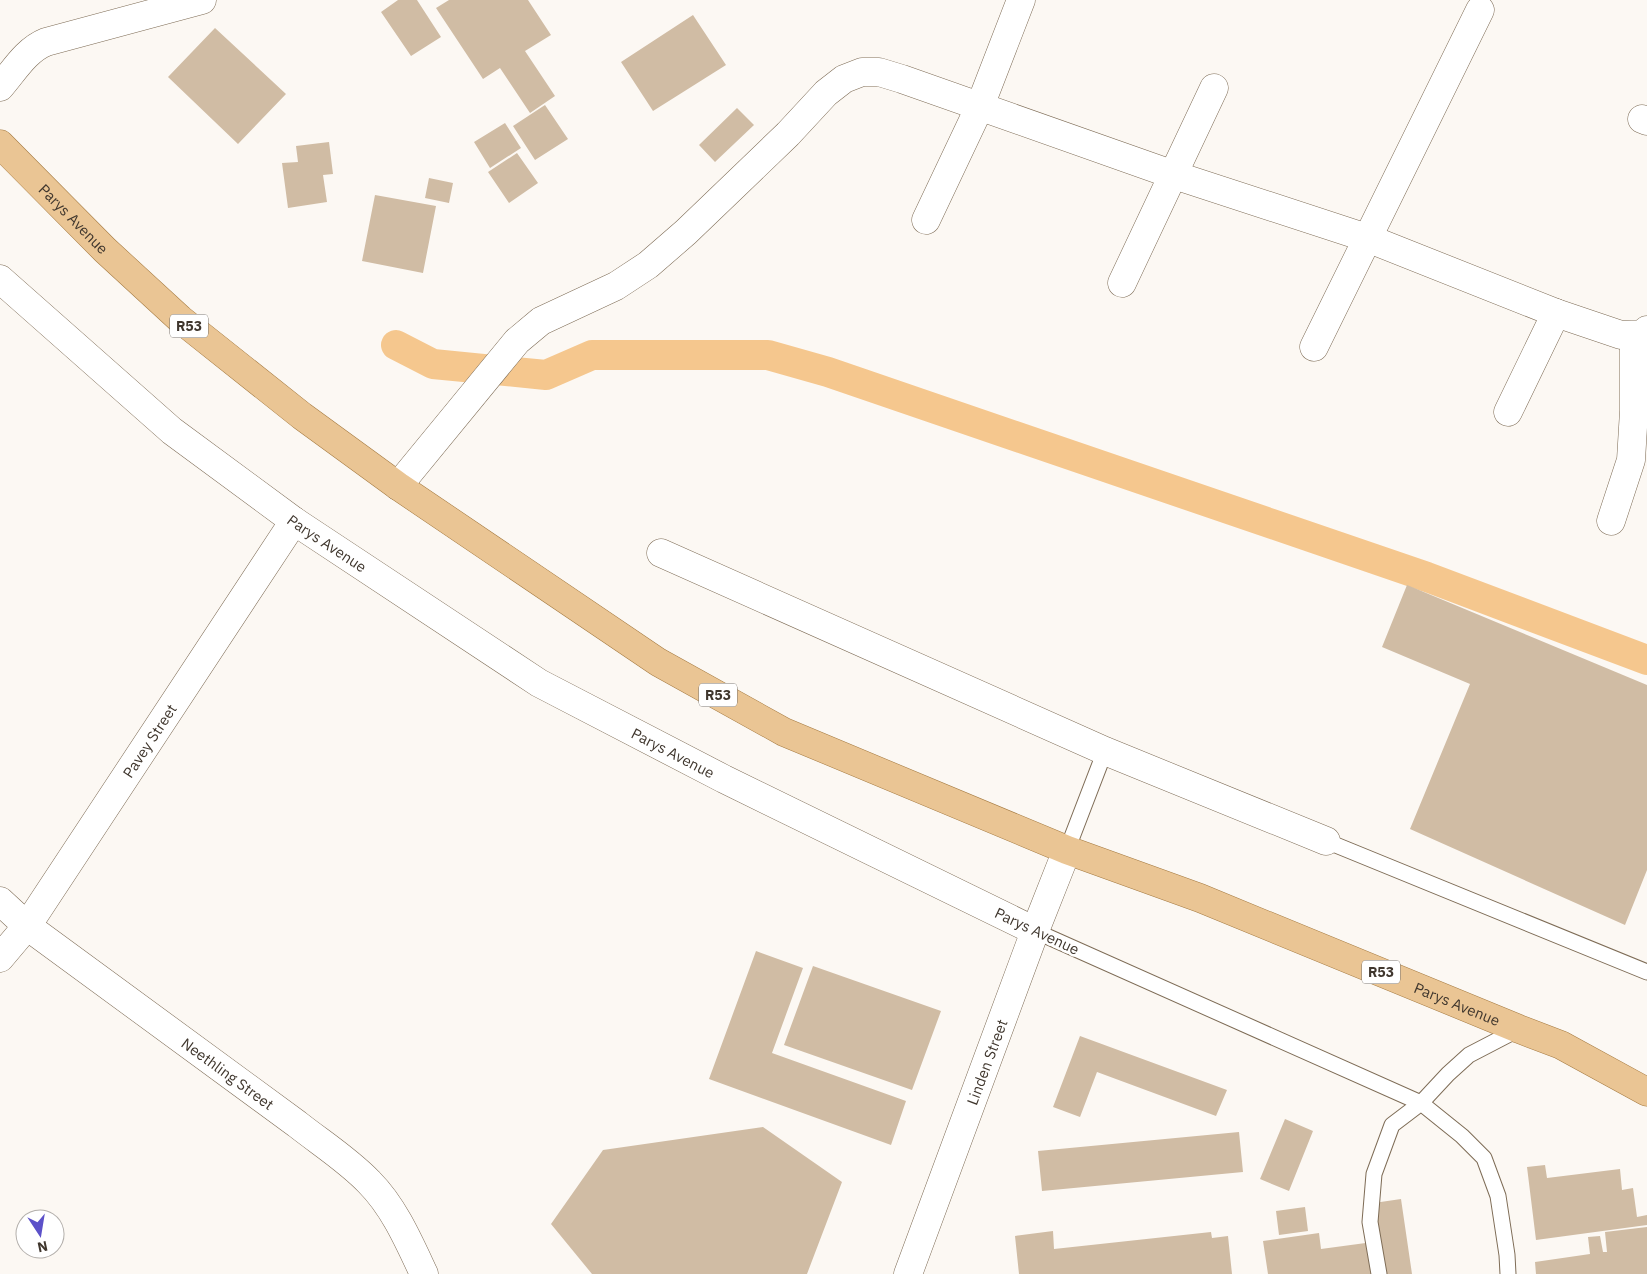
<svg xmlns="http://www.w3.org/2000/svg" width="1647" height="1274" viewBox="0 0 1647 1274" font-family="'IBM Plex Sans',sans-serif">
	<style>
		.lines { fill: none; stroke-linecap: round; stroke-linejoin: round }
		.canal { stroke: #f5c78e; stroke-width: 30 }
		.building { fill: #d0bca4 }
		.service-casing { stroke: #7e6c56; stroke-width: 17 }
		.minor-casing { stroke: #7e6c56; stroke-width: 29 }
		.primary-casing { stroke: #a57b42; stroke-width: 29 }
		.service { stroke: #fff; stroke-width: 15 }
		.minor { stroke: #fff; stroke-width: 28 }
		.primary { stroke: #eac594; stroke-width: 28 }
		.labels { text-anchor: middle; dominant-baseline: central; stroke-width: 5; stroke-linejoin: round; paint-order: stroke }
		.shield { fill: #fff; stroke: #79736d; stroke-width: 1 }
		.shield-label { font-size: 14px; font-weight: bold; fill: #40372e }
		.street-label { font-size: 15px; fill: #40372e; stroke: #fff }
	</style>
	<rect width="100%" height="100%" fill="#fcf8f3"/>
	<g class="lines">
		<path class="canal" d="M396,345L433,364L546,375L592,355H768L828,372L1427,577L1647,660"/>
	</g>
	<path class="building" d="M398,0H417L441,37L411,56L381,12Z
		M449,0H528L551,35L525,51L555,96L530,113L500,68L483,79L436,8Z
		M693,15L726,65L653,111L621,62Z
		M215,28L286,94L238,144L168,77Z
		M545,105L568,139L535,160L513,126Z
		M737,108L754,125L715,162L699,145Z
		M505,123L521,148L490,168L474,142Z
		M329,142L333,174L323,175L327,202L288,208L282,163L298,162L296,146Z
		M517,153L538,183L509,203L488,172Z
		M429,178L453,183L449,203L425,198Z
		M375,195L436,206L423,273L362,261Z
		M1407,585L1647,685V870L1625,925L1410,829L1470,684L1382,647Z
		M756,951L803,968L772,1053L906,1101L891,1145L709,1079Z
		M813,966L941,1011L912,1090L784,1045Z
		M1080,1036L1227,1090L1216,1116L1097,1072L1080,1117L1053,1107Z
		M1285,1119L1313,1131L1289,1191L1260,1179Z
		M763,1127L842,1182L807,1274H592L551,1224L603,1150Z
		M1239,1132L1243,1172L1042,1191L1038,1151Z
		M1545,1165L1547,1178L1620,1169L1622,1190L1633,1188L1637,1217L1647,1215V1225L1536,1240L1527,1167Z
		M1401,1199L1412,1274H1268L1263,1241L1319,1233L1321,1249L1373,1242L1367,1204Z
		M1305,1207L1308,1231L1279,1235L1276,1211Z
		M1647,1227V1274H1536L1535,1262L1590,1254L1588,1237L1600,1236L1603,1252H1607L1605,1232Z
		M1053,1231L1054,1249L1211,1232L1212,1238L1228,1236L1232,1274H1019L1015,1236Z"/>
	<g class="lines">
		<defs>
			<path id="service" d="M1326,841L1647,972
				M1067,850L1105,751
				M1035,931L1421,1103L1462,1136L1484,1158L1498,1196L1507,1255L1508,1274
				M1379,1274L1370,1222L1374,1174L1392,1125L1421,1103L1448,1074L1469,1055L1519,1029"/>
			<g id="minor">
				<path d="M0,87C14,71 26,50 46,42L202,0"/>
				<path d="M1642,119L1647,121"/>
				<path d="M926,220L980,106L1021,0"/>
				<path id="s1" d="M0,279L172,431L294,521L539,683L724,779L1035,931"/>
				<path d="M1122,283L1214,88"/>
				<path d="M1314,347L1480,10"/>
				<path d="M1508,412L1556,313"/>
				<path d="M398,486L517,341L541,321L616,286L648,265L686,232L788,134L826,93L844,79L862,72H879L902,79L1174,175L1367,238L1556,313L1621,335L1643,334L1647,330"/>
				<path d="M1611,521L1631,460L1634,411V336"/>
				<path d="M661,553L1105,751L1326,841"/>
				<path id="s2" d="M0,901L27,926L297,1124C321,1143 348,1160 369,1182C394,1207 409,1242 424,1274"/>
				<path id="s3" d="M0,958L27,926L294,521"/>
				<path id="s4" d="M908,1274L1035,931L1067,850"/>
			</g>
			<g id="primary">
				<path id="s5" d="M0,144L105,250L180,319L302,416L398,486L658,662L784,732L1067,850L1200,898L1519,1029L1561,1045L1647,1092"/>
			</g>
		</defs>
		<use href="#service" class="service-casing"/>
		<use href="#minor" class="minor-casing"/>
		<use href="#primary" class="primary-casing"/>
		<use href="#service" class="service"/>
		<use href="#minor" class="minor"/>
		<use href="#primary" class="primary"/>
	</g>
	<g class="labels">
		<g class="shield">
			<rect x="170" y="314.5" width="38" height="23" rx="4"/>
			<rect x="699" y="683.5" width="38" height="23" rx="4"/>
			<rect x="1362" y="960.5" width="38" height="23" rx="4"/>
		</g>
		<g class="shield-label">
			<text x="189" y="326">R53</text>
			<text x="718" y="695">R53</text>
			<text x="1381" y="972">R53</text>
		</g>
		<g class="street-label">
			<text stroke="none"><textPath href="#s5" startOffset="105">Parys Avenue</textPath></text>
			<text stroke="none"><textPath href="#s1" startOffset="421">Parys Avenue</textPath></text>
			<text stroke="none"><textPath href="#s3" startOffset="264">Pavey Street</textPath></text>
			<text stroke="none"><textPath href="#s1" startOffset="826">Parys Avenue</textPath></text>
			<text transform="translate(1037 931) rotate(25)">Parys Avenue</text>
			<text stroke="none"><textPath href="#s5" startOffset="1710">Parys Avenue</textPath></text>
			<text stroke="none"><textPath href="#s4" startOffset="226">Linden Street</textPath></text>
			<text stroke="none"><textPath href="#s2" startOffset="286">Neethling Street</textPath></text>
		</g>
	</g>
	<g transform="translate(40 1234) rotate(168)"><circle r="24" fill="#ffffff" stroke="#b3afab"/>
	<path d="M0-4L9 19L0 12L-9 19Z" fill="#5c51c9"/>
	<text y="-8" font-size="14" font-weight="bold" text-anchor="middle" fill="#40372e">N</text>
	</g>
</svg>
